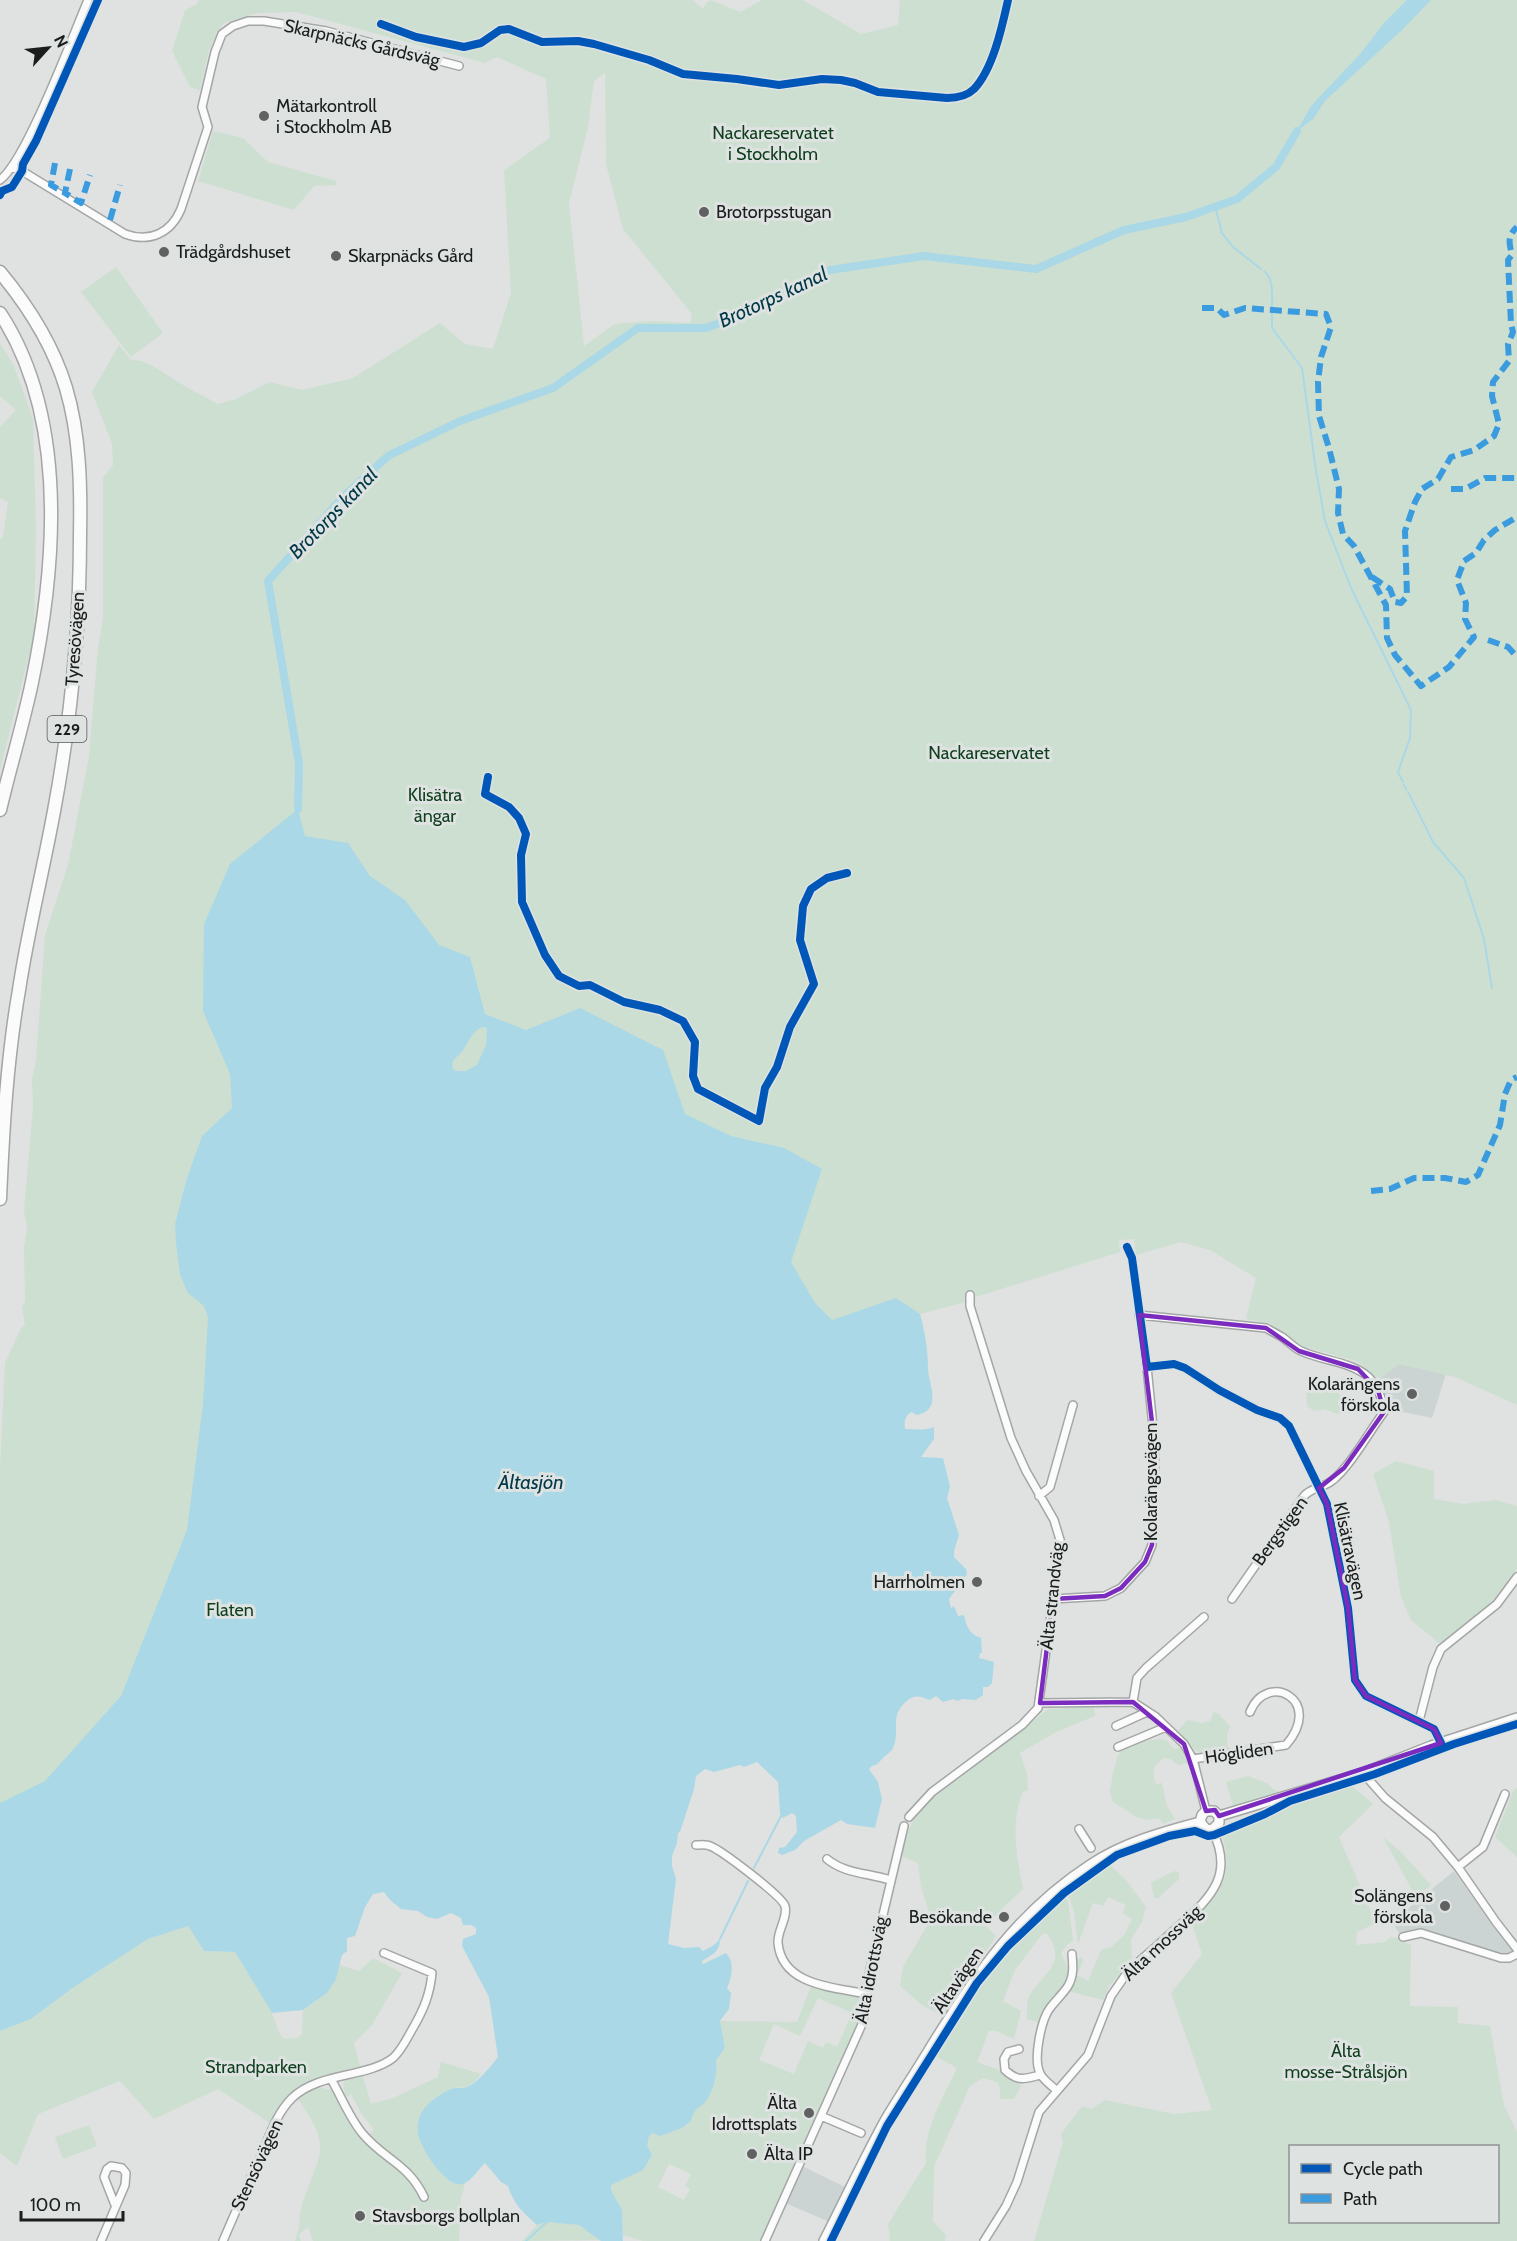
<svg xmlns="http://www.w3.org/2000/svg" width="1517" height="2241" viewBox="0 0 1517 2241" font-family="Cabin,sans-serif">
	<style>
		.built { fill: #cbd4d2 }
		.green { fill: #cddfd0; fill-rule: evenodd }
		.water { fill: #abd8e6; fill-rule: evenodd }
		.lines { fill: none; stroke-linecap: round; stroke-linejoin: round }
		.stream { stroke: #abd8e6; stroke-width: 2 }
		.canal { stroke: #abd8e6; stroke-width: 8 }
		.minor-casing { stroke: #a4a6a6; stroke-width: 10 }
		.secondary-casing { stroke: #a4a6a6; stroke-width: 12 }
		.motorway-casing { stroke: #a4a6a6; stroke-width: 15 }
		.minor { stroke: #fafbfa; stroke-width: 7 }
		.secondary { stroke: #fafbfa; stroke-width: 9 }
		.motorway { stroke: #fafbfa; stroke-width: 12 }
		.quiet { stroke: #3b9bdf; stroke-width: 6; stroke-dasharray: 12 6; stroke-linecap: butt }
		.cycleway-casing { stroke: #dee3e2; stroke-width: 11 }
		.cycleway { stroke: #0057b8; stroke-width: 8 }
		.marked { fill: none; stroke: #7b2cbf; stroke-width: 4.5; stroke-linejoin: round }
		.poi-dot { fill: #606261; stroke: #dee3e2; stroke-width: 2 }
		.labels { text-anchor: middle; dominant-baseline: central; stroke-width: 6; stroke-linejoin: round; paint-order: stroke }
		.shield { fill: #dee3e2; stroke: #565857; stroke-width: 1.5 }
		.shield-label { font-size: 16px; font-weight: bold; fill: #1b1d1c }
		.street-label { font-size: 18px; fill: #1b1d1c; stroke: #dee3e2 }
		.poi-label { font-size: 18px; fill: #1b1d1c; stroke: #dee3e2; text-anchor: start }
		.park-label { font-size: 18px; fill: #0e3e1c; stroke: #dee3e2 }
		.water-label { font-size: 20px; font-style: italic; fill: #003847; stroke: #dee3e2 }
	</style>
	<rect width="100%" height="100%" fill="#dfe2e1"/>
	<path class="built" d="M1399,1364L1446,1374L1432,1418L1394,1410L1386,1398L1379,1379Z
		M1454,1871L1492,1925L1513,1951L1506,1955L1421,1930L1399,1933L1392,1922Z
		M802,2166L847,2188L830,2222L785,2203Z"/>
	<path class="green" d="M199,0H693L703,9L707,2L711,0L740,12L762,0H803L861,34L898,25L900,0H1517V1405L1455,1377L1399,1364L1379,1379L1356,1361L1301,1346L1269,1323L1246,1319L1256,1278L1210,1250L1181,1242L1136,1255L1134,1239L1119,1240L1120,1252L966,1300V1302L920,1314L0,1960V1466L5,1363L21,1328L25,1325L22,1308L25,1301L24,1247L27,1228L24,1211L33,1107L32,1079L36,1060L45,935L68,865L89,756L98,648L103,618V478L113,465L112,444L92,392L119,345L131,360C149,360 160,371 175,380C189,389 204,396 218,404L236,399L270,382L302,390L353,378L440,323L465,344L493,349L511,293L504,170L550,138L546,79L497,57L485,63L296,12L258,13L223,23L209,50L200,90L190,87L172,51L185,10L197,4ZM605,73L606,164L623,229L692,314L690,323L654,321L624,323L613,325L584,346L569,203L588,127L594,81Z
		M213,131L243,138L268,162L336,181L337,185L314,186L294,210L198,181Z
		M116,267L163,333L131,357L81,292Z
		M0,343L14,366L33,419L36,530L34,635L0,770V539L3,537L8,502L0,498V427L16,410L0,396Z
		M1317,1383L1334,1389L1347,1402V1408L1338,1414L1324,1409L1314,1411L1307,1406L1306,1386Z
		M1396,1461L1434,1471V1499L1463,1504L1496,1500L1517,1506C1517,1520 1517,1557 1517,1568C1510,1593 1460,1628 1440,1644L1411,1620L1401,1597L1389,1522L1373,1474Z
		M1094,1707L1095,1716L1058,1731L1020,1753L1027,1774L1028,1790L1023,1792C1010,1822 1017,1858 1023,1889L985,1925L996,1936L943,2016L922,2005L900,1986L903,1967L931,1919L921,1887L918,1863L901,1856L908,1831L918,1812L942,1785L1009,1740L1048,1709Z
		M1214,1712L1219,1714L1230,1726L1227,1735L1228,1751C1196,1755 1199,1755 1176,1733L1187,1720L1202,1723L1210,1721Z
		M1160,1739L1166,1740L1174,1749L1181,1748L1188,1763L1179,1765L1170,1759L1164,1758C1153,1766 1151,1771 1156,1784L1162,1783L1167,1806L1175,1819L1163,1824L1159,1818L1147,1820L1136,1817L1112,1801L1110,1791L1113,1772L1118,1755L1123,1749L1138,1742Z
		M1248,1776L1267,1783L1273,1789L1284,1794L1234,1809L1226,1782Z
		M1351,1785L1373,1804L1339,1837L1376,1923L1357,1932L1356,1945L1385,1942L1390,1937L1399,1938L1400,1941L1411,1945L1410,2006L1458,2007V2023L1490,2026L1504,2105L1517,2132V2241H1034L1063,2142L1061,2134L1082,2106L1091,2109L1105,2100L1174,2114L1212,2110L1171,1993L1202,1954L1191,1921C1221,1894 1234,1877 1222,1835L1289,1805ZM1498,2146V2222H1290V2146Z
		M1517,1788V1857L1495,1837L1514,1789Z
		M1383,1837L1402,1853L1431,1885L1416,1897Z
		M1108,1863L1126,1880L1146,1907L1142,1922L1131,1939L1132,1961L1109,1986L1103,2000L1068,1991L1075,1975L1077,1960L1082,1957L1083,1961L1077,1975L1088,1981L1100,1952L1104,1948H1110L1125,1934L1132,1919L1123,1913L1126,1905L1108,1897L1103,1906L1093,1903L1078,1944L1074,1911L1067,1892Z
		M1174,1871L1179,1873V1879L1158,1898H1154L1151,1883Z
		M1064,1896L1068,1901L1073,1941L1067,1945L1061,1953C1063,1959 1068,1965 1068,1971C1069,1982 1044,2010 1038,2022L1027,2019C1027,2012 1026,2001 1030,1995C1044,1972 1068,1963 1047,1934L1043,1933L1015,1970L1003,2001L1021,2011L1014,2039L997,2031H989L977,2062L999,2070L1021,2086L1014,2099H1000V2088L997,2082L983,2078L970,2086L934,2167L933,2221L946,2235L945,2241H890L888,2224L926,2163C922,2131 944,2096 957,2068L934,2055L985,1978L1008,1951Z
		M188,1926L204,1951L235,1952L272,2013L280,2034L284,2039L297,2038L302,2034L303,2010C324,1996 333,1991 339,1965L359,1971L373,1958L402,1973L372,2025L354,2043L360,2066C322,2077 287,2083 270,2123L218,2089L154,2119L120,2081L38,2114L17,2166L0,2153V2031L31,2019L74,1987L148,1939Z
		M811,1986L867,2000L865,2016L765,2241H643L623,2235L622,2210L611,2190V2185L624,2177L633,2175L649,2136L693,2111L707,2098L717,2064L716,2060L725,2048L720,2021L797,2022ZM818,1998L852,2013L837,2047L826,2042L823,2048L808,2041L794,2074L759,2060L774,2024L800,2036ZM669,2164L691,2174L685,2186L690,2189L684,2200L658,2187Z
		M441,2062L481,2074C466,2093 467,2083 449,2090C444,2092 439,2097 434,2100C405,2122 421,2145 438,2169C444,2178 453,2185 465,2183L461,2198L459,2241H313L308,2227L299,2234L301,2241H295C300,2229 299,2217 302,2205C319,2152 334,2150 298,2099L312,2088H323L333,2091L363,2140L374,2130L361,2113L351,2094L346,2097L343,2084C348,2076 354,2075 362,2073L371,2104L393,2098L438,2077Z
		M89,2125L97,2146L63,2159L55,2137Z
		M547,2222L579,2225L601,2240L522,2241L537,2225Z"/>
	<path class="water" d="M1407,0H1431L1402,30L1325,101L1314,118L1297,131L1311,106L1360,54L1384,23Z
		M298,809L305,836L348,843L370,876L405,900L439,945L470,957L485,1014L526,1030L580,1008L663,1050L685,1114L731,1136L784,1148L822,1169L791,1262L815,1303L832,1320L896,1298L920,1314C925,1332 928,1350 928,1369C929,1386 943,1410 916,1415L912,1412C905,1415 904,1422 905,1429C914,1429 925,1431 934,1427V1439L921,1457L943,1458L950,1487L947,1498L959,1535L954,1551V1557L966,1569L967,1574L949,1599L951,1608L954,1606L958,1616L964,1615C966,1626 970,1635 981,1638L982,1653H980L979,1658L994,1662L992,1683L988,1687H983V1695L976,1700L963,1699L956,1701L954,1699L943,1702L936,1696L930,1700C921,1697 916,1694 908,1700C888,1715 901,1730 893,1748C891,1752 886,1755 883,1758C878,1763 878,1765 872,1766L869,1769L878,1782L882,1799L875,1828L847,1824L841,1820L804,1841L795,1850L782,1855L778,1853L779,1848L785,1847L797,1832L796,1816L792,1813L783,1818L780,1814L778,1782L757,1762L744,1767L740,1765L714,1772L705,1769L696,1776L694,1789L680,1832L678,1833L677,1843L672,1856V1866L676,1879L668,1944L684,1948L699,1947L703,1951L714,1945L720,1939C720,1952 712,1955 702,1961L703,1964L726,1953C735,1962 732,1977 727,1988L731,1993L729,2009L720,2021L725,2048L716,2060C718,2071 714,2088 708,2098C701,2109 695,2105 691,2121L682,2128L660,2136L653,2133L649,2136L647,2145L652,2155L643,2170L611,2185V2190L622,2210L623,2241H601L579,2225L547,2222L537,2225C523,2213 513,2203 508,2186L501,2182L485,2163C479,2168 473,2179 465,2183C448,2193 420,2147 418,2134C417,2127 418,2118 422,2112C427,2103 441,2093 451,2089C457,2087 463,2089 469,2086C478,2082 492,2065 498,2057L489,1997L462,1946L463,1939L476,1934V1928L471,1925H463L461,1918L451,1913L437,1919L427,1917L418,1911L401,1909L390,1900L384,1892L373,1894L365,1907L355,1936L347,1938V1951L342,1955L336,1979L327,1993L303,2010L272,2013L235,1952L204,1951L188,1926L148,1939L74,1987L31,2019L0,2031V1803L45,1781L121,1696L187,1530L203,1404L208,1317L204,1306L188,1293L180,1275L176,1243L175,1224L187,1178L202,1136L232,1108L230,1074L203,1011L204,924L230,864ZM483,1027L487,1028L486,1045L477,1065L466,1071H456L452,1068L453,1061C456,1057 461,1054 463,1050C470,1041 471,1031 483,1027Z"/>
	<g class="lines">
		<path class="stream" d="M1215,206L1222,233L1233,247L1261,269
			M1264,271C1274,279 1272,296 1272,307
			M1272,313V328L1302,368L1316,471L1325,521L1351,588L1411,710L1410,738L1398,772L1403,782
			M1404,785L1406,789
			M1408,792L1433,842L1464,878L1484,939L1492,988
			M754,1868L781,1816
			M720,1939L748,1881
			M526,2241L547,2222"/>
		<path class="canal" d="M298,809L299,764L268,581L343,497L388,456L460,421L553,388L638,328H706L725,321L830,270L924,256L1036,269L1124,230L1186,217L1237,199L1276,167L1297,131"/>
		<defs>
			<path id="minor" d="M12,167L22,171L125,234C150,243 171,233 181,209L208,127L202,107L215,52L222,34L233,26L248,21H264L326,31L459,66
				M0,180C26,161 73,35 88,0
				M1127,1247L1132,1258L1147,1367L1174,1364L1185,1368L1219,1390L1257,1410L1280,1418L1289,1426L1327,1504L1348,1608L1355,1680L1366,1696L1434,1729L1441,1743
				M1139,1315L1266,1328C1271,1331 1277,1334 1282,1337C1288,1341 1294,1348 1301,1351C1337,1367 1377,1359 1384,1412C1369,1432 1351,1465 1333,1480C1324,1488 1312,1487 1304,1496L1232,1599
				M1039,1496L1050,1487L1073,1405
				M1053,1599L1105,1596L1121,1588L1145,1562L1152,1545L1154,1492L1155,1447L1147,1367
				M1133,1702L1137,1678L1146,1668L1204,1617
				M1040,1703L1133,1702L1156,1717L1184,1744L1193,1759L1206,1811
				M1419,1721L1433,1667L1441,1649L1497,1604L1517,1577
				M1116,1726L1147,1712
				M1118,1747L1166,1727
				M1193,1759L1286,1745C1325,1700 1267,1670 1250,1712
				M1363,1773L1385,1798L1433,1837L1458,1867L1496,1922L1517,1949
				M909,1817L932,1792L1022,1725L1038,1708L1061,1543L1054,1520L1026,1471L1011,1438L970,1306V1295
				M1079,1829L1091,1848
				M696,1845C700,1845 706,1844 710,1846C721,1850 782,1896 785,1906C788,1918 777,1931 778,1943C782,1986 834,1987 867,1994
				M827,1859C845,1874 869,1873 890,1880
				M1458,1867L1483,1847L1505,1794
				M1403,1937L1421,1933L1501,1958H1509L1517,1954
				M1019,2049L1008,2052L1004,2059L1005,2070C1018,2082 1024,2079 1040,2075
				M331,2079C341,2096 349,2117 362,2133C383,2159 408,2163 424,2197
				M1056,2090C1051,2085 1042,2079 1040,2073C1033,2059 1041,2020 1050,2008C1055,2001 1063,1994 1068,1986C1074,1976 1073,1965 1072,1954
				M821,2116L861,2133
				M101,2241L125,2185L126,2173L122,2168L111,2166L107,2169L104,2177L115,2205
				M223,2241C235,2213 247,2185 260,2158C269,2137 276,2114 292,2098C319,2072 367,2078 393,2058C402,2050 407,2038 413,2028C424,2009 430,1994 432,1973L384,1953
				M765,2241L863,2022L869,1974L904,1826
				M984,2241L1006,2206L1017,2182L1039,2112L1088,2055L1111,1996L1129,1970C1147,1955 1164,1940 1181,1924C1213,1896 1234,1873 1212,1830"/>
			<path id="secondary" d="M1219,1816L1363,1773L1431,1746L1517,1718
				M1200,1822L1206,1829L1212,1830L1219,1823V1816
				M1200,1822L1202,1815L1206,1811H1214L1219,1816
				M824,2241C845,2200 864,2159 886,2119C901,2094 917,2070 932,2045C976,1974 1018,1912 1090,1865C1123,1843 1162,1832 1200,1822"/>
			<path id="motorway" d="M0,272C29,307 53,345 66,388C80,435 81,486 80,535C80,628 71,720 54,811C43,871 28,930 19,990C7,1059 3,1129 0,1199
				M0,313C68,417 56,566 32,682C23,725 10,767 0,810"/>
		</defs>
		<use href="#minor" class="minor-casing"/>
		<use href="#secondary" class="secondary-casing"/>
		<use href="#motorway" class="motorway-casing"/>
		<use href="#minor" class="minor"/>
		<use href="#secondary" class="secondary"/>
		<use href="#motorway" class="motorway"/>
		<path class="quiet" d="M55,163L51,185L65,193
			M70,169L65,193L81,203L90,175
			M110,220L120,185
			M1202,308H1217L1224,315L1245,308L1326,314L1331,327L1321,357L1318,382L1319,416L1329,448L1339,489L1338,513L1343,534L1354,546L1386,605L1387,638L1395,655L1421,686L1449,667L1474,637L1465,619L1466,603L1457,580L1464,561L1476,553L1484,540L1495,530L1517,517
			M1451,489H1465L1485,478H1517
			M1372,577L1390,589L1395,602L1401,603L1407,596L1405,531L1415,502L1422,489L1438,479L1451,457L1474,450L1494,436L1499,424L1492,396L1493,382L1509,361L1508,344L1513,332L1511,324L1508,260L1512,255C1509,243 1507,236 1517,227
			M1488,640L1508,647L1517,657
			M1371,1191L1390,1189L1414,1178H1445L1466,1182L1478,1175L1500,1125L1505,1094L1511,1080L1517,1077"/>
		<defs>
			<path id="cycleway" d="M381,24L416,37L464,47L481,43L500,30L509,29L542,42L578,41L594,44L649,60L683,74L737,79L779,85L822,79L841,80L855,83L878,92L947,98C956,98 967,96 974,89C993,69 1002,27 1008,0
				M0,195L2,191L12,187L22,171L23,164L36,141L98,0
				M488,777L485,794L509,807L519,818L526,834L521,855L522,902L545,955L559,976L579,986L590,985L624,1002L660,1010L683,1021L695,1042L693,1076L698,1089L759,1121L765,1088L777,1067L790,1027L814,984L800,940L803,906L811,889L827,878L847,873
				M1127,1247L1132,1258L1147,1367L1174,1364L1185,1368L1219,1390L1257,1410L1280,1418L1289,1426L1327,1504L1348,1608L1355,1680L1366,1696L1434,1729L1441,1743
				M831,2241L887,2126L977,1983L1008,1946L1064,1893L1117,1855L1169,1836L1195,1831L1208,1836L1214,1835L1265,1814L1290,1801L1375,1774L1454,1744L1517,1724"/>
		</defs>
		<use href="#cycleway" class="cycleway-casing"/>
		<use href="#cycleway" class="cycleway"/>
	</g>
	<path class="marked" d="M1139,1315L1266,1328L1299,1351L1358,1369L1378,1390L1384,1412L1344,1468L1319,1488L1327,1504L1348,1608L1355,1680L1366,1696L1434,1729L1441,1743L1219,1816L1215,1810L1206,1811L1184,1744L1133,1702L1040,1703L1053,1599L1105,1596L1121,1588L1145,1562L1152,1545L1155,1447Z"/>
	<g class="poi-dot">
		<circle cx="264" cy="116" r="6"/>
		<circle cx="704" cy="212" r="6"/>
		<circle cx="164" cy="252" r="6"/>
		<circle cx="336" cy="256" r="6"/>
		<circle cx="1412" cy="1394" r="6"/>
		<circle cx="977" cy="1582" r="6"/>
		<circle cx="1445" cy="1906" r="6"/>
		<circle cx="1004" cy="1917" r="6"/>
		<circle cx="809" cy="2113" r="6"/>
		<circle cx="752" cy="2154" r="6"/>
		<circle cx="360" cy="2216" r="6"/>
	</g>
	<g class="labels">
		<rect class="shield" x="47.5" y="716" width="39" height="26" rx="4.5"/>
		<g class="shield-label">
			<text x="67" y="729">229</text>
		</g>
		<g class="street-label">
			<text transform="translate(362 43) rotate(13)">Skarpnäcks Gårdsväg</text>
			<text transform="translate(75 639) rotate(-86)">Tyresövägen</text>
			<text transform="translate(1151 1482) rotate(-90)">Kolarängsvägen</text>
			<text transform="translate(1280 1531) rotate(-54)">Bergstigen</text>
			<text transform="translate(1350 1551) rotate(78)">Klisätravägen</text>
			<text transform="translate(1052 1596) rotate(-84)">Älta strandväg</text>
			<text transform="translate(1239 1753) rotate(-8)">Högliden</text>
			<text transform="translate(1162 1943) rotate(-43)">Älta mossväg</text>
			<text transform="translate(871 1970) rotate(-79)">Älta idrottsväg</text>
			<text transform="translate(958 1980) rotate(-56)">Ältavägen</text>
			<text transform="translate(257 2165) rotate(-65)">Stensövägen</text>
		</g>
		<g class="poi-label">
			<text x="276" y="106">Mätarkontroll<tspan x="276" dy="21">i Stockholm AB</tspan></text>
			<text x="716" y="212">Brotorpsstugan</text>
			<text x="176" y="252">Trädgårdshuset</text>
			<text x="348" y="256">Skarpnäcks Gård</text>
			<text x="1400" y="1384" text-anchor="end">Kolarängens<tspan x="1400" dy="21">förskola</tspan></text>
			<text x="965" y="1582" text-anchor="end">Harrholmen</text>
			<text x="1433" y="1896" text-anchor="end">Solängens<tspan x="1433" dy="21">förskola</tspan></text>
			<text x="992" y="1917" text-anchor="end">Besökande</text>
			<text x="797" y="2103" text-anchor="end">Älta<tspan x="797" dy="21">Idrottsplats</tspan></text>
			<text x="764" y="2154">Älta IP</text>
			<text x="372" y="2216">Stavsborgs bollplan</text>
		</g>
		<g class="park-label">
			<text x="773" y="133">Nackareservatet<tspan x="773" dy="21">i Stockholm</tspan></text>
			<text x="989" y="753">Nackareservatet</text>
			<text x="435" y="795">Klisätra<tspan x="435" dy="21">ängar</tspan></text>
			<text x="230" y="1610">Flaten</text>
			<text x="1346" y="2051">Älta<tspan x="1346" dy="21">mosse-Strålsjön</tspan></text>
			<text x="256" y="2067">Strandparken</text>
		</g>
		<g class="water-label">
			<text transform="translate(773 297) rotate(-25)">Brotorps kanal</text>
			<text transform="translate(333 513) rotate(-46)">Brotorps kanal</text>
			<text x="531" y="1482">Ältasjön</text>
		</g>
	</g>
	<rect x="1289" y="2145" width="210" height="78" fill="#dee3e2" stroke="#909493" stroke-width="1.5"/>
	<rect x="1301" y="2164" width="30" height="9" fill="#0057b8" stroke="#909493" stroke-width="1.5"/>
	<text x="1343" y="2175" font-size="18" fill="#1b1d1c">Cycle path</text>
	<rect x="1301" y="2194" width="30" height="9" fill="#3b9bdf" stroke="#909493" stroke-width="1.5"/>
	<text x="1343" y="2205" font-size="18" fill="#1b1d1c">Path</text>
	<g transform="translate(48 48) rotate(63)" stroke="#dee3e2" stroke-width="4.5" paint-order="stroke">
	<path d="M0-4.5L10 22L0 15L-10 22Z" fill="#1b1d1c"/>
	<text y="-9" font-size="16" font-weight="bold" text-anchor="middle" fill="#1b1d1c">N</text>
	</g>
	<path d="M21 2211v9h102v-9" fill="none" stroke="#1b1d1c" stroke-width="3"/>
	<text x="30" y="2211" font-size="18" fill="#1b1d1c" stroke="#dee3e2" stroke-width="4.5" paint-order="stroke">100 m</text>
</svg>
